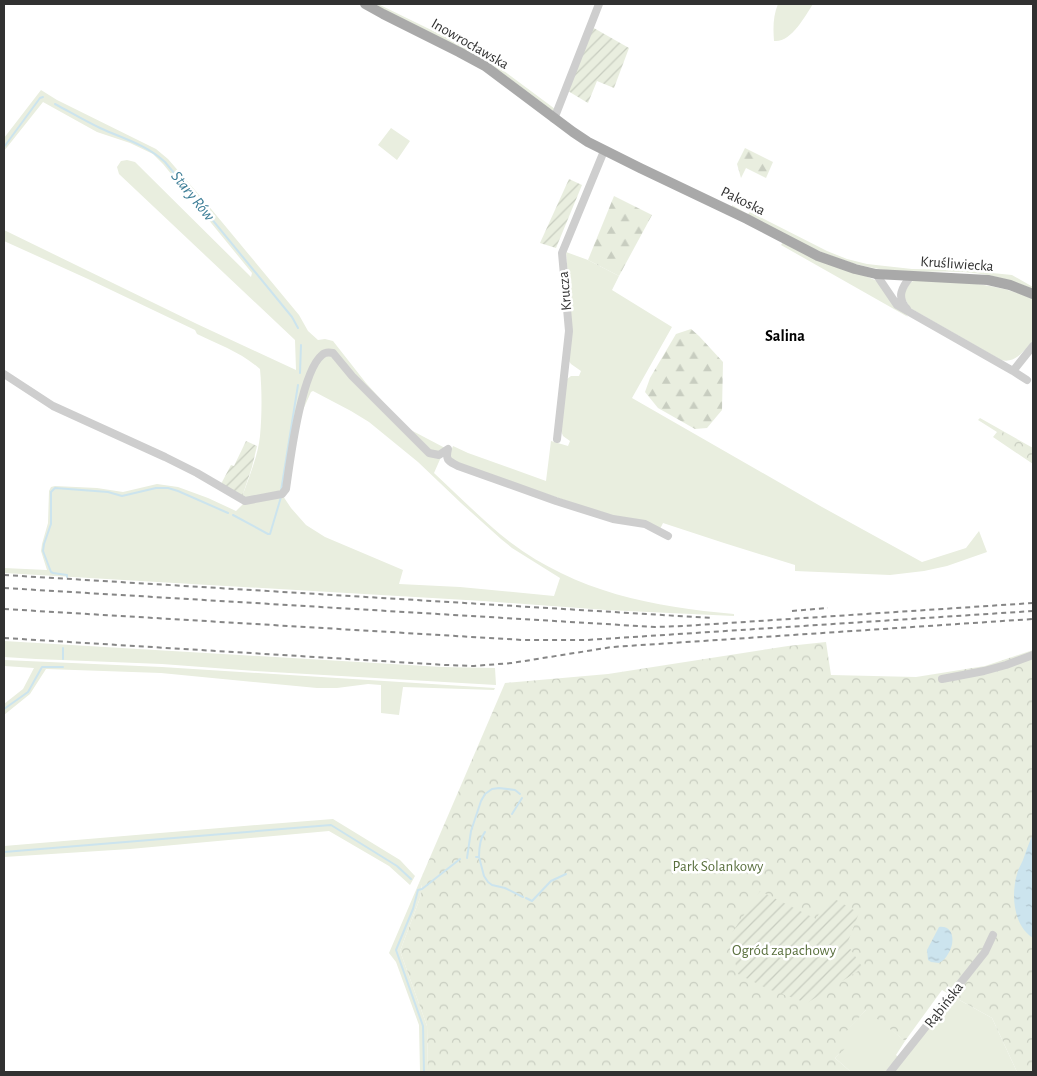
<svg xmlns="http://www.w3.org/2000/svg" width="1037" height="1076" viewBox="0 0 1037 1076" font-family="'Alegreya Sans',sans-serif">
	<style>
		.grass { fill: #e9eedf }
		.forest { fill: url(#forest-firs) }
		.park { fill: url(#park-crowns) }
		.garden { fill: url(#garden-furrows) }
		.water { fill: url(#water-ripples) }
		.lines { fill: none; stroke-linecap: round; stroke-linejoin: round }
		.stream { stroke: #cce4ee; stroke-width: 2 }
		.minor { stroke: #cecece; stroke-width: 8 }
		.major { stroke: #a9a9a9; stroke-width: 10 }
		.rail { stroke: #868686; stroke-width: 2; stroke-dasharray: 5 4; stroke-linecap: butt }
		.labels { text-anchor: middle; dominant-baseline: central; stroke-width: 5; stroke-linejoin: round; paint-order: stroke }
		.street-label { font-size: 15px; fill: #313131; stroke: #fff }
		.park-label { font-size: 15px; fill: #596f3d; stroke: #fff }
		.water-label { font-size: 16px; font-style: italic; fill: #3c7d96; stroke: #fff }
		.neighbourhood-label { font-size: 16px; font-weight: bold; fill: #000; stroke: #fff }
	</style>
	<defs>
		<pattern id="forest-firs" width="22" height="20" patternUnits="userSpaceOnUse" patternTransform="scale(1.25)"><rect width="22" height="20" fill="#e9eedf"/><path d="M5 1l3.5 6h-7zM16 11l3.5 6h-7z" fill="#c8cdc0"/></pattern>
		<pattern id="park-crowns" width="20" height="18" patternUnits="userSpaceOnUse" patternTransform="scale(1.25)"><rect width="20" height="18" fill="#e9eedf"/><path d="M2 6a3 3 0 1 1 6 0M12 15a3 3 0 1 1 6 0" fill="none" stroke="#c8cdc0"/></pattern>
		<pattern id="garden-furrows" width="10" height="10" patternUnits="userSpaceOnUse" patternTransform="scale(1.25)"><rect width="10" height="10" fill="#e9eedf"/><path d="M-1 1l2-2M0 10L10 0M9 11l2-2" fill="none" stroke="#c8cdc0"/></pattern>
		<pattern id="water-ripples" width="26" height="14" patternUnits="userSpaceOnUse" patternTransform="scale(1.25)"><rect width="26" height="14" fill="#cce4ee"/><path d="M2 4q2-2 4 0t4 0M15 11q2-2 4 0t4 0" fill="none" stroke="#b0c4cd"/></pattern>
	</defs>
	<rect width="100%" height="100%" fill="#fff"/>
	<path class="grass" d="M378,4L462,45L488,59L555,109L553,112L378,6Z
		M778,4H813C805,16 791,43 774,41C773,28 773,16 778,4Z
		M41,90L57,100L156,149L168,159L207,204L299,315L308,331L318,340L325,339L333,341L366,383L407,428L445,448L434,473C459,496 483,521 510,542C576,592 653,607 734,614V616L606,610L483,601L4,573V568L47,570L41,551L42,544L48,523L49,491L51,487L55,486L97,488L123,492L157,484L178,487L208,498L236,511L243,504L283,496L291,508L306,525L325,537L403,570L399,584L460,587L554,596L560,578L512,548L501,539L461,503L418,462L369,422L351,411L313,391L311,392L302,412L284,489L279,493L246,499L242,497C249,477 258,456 260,436C262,414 262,391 260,369C242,353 218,344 197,334L195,330L88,279L4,241V230L197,324L296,370L295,340L119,174L117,167L121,161L127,160L135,162L251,277L252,273L163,164L153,154L130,143L97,132L43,102L4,151V138Z
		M391,128L410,141L397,160L378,145Z
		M732,205L748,214L750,212L827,251L847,259L867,264L912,269L962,270L1012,275L1033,287V289C1009,279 989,274 963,272C935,270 907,274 879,269C827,261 779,231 732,207Z
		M783,242L875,280L880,283L908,317L781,245Z
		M566,252L588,260L619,276L612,290L672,327L632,398L822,507L922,562L966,548L979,531L987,552L947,566L924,571L890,575L795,571V565L724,543L663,523L660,529L618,518L458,464L449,456L453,446L468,453L546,481L551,441L568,446L570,441L563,436L561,431L567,379L571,376H579L581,371L571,364L569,361L572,331Z
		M913,281C954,281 995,282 1033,299V341C1024,350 1016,364 1001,360L910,308L903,295L910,283Z
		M980,418L1033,448V464L993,437L997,432L978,420Z
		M4,641L442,667L495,668L496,685L255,671L162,664L36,659L4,657Z
		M4,660L162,667L495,688L494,690L403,687L399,715L381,713V685L368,684L337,688H317L161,673L46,669L30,694L4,715V704L23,689L34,668L4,666Z
		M333,819L400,860L415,876L410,885L389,866L329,831L130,849L4,857V846L257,825Z
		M419,883L422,884L420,898L400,951L427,1026L428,1072H420L419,1025L396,962L389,953Z
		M954,997L992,1018L1017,1072H893Z
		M867,1009L905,1041L896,1055L898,1057L885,1072H851L835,1058L849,1044L841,1036Z"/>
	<path class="forest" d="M745,148L773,162L766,178L746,168L741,178L737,164Z
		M614,196L652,215L619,276L588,260Z
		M691,329L699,336L723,362L722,410L707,428L695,429L658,408L645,392L650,378L676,334Z"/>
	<path class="park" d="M999,430L1033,449V459L1032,462L994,437Z
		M826,642L831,675L916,677L985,666L1033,650V1072H1017L992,1018L954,997L942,990L905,1041L866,1010L842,1036L850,1044L835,1058L851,1072H428L427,1026L400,951L420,898L422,885L419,883L505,683L608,674L788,646Z"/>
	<path class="garden" d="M592,27L629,48L614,88L597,81L588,103L568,91Z
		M569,179L582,185L556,248L540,243Z
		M246,441L257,446L252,467L242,497L221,484L231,465L234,466Z
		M760,891L816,919L826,901L833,898L859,913L847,944L863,968L807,1003L768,989L738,974L729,937Z"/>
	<path class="water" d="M1033,834V938C1013,925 1011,895 1017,874C1018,869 1021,865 1023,860C1026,851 1029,843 1033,834Z
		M939,927C955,925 955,944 948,954C946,958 943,961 939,963L931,962L928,960L927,950Z"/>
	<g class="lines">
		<path class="stream" d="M55,104C70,112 85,121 100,128C124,139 145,144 165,162L292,317L298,328
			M4,147L40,98L43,97
			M300,373L301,345
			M281,491L298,385
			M233,515L268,534H270L281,497
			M67,577V575L53,573L51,572L43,551L44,544L51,524V492L55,488L108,492L122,496L156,488H168L178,491L228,513
			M63,659V648
			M4,709L28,692L42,667H63
			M512,814L522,798
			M4,852L331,825L397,866L411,879
			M476,857H479L484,876L488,882L492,885L505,888L523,897
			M479,857C479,849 480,838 485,832
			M467,858L471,831L481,801L485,794L492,789L499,788L515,790L520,794
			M526,898L532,901L551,881L566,874
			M424,1072L423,1026L396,950L413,909L418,890L422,889L460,859"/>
		<path class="minor" d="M554,119L599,4
			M876,274L897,305L1013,371L1027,380
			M907,309C896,297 902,287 911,276
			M1013,371L1033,346
			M4,374L53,406L165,457L197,473L245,501L282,494L286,489C290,461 301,372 322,355C325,352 329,352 333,353L352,376L429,453L439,455L448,449C445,461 449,461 458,466L556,501L613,519L645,524L668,536
			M557,439L569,331L562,253L604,151
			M942,679L984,671L1006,665L1033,655
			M890,1072L985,952L993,935"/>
		<path class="major" d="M365,4L383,14L459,52L485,66L573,132L588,142L640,168L747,219L818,256L855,269L876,274L988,280L1010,285L1033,294"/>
		<path class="rail" d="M4,575L712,618
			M4,588L655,627L683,626L1033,603
			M4,609L523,640H587L1033,611
			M792,611L828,608
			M4,638L446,665L474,666L512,663L612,647L1033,619"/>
	</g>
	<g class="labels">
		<g class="street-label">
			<text transform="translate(470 44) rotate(30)">Inowrocławska</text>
			<text transform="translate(743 201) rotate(26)">Pakoska</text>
			<text transform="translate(957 264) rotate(4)">Kruśliwiecka</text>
			<text transform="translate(565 291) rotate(-95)">Krucza</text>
			<text transform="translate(944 1005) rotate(-52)">Rąbińska</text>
		</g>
		<g class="park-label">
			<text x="718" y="866">Park Solankowy</text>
			<text x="784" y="950">Ogród zapachowy</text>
		</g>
		<g class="water-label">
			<text transform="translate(193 196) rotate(51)">Stary Rów</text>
		</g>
		<g class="neighbourhood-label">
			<text x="785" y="336">Salina</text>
		</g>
	</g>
	<rect width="1037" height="1076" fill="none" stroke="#313131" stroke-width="10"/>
</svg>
